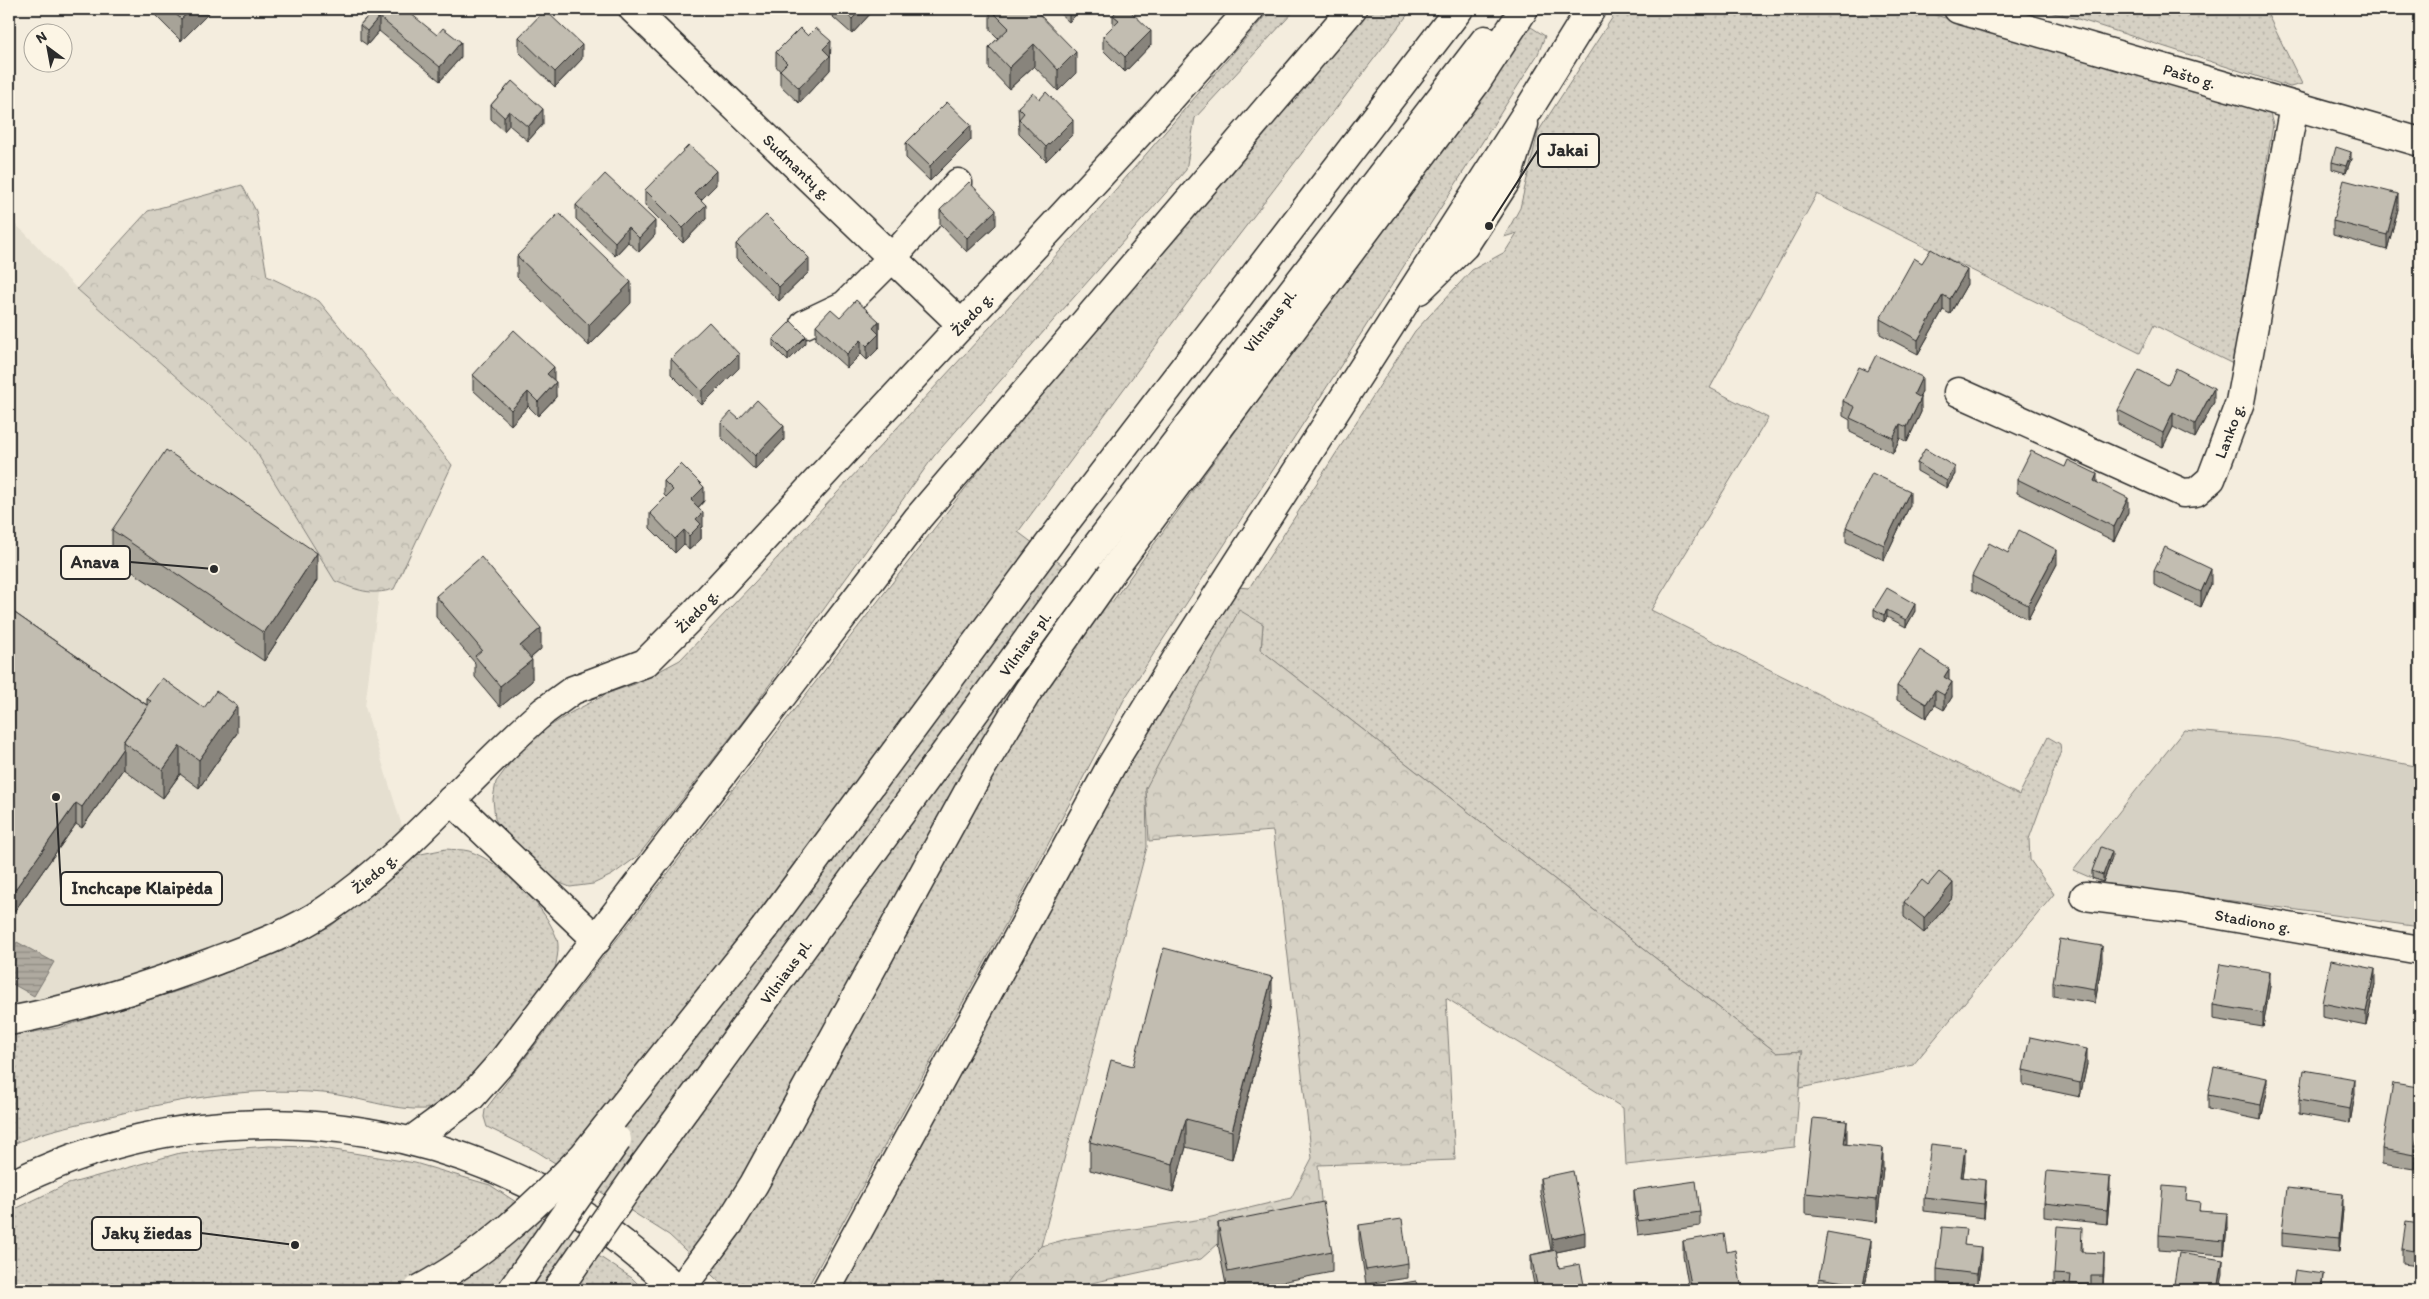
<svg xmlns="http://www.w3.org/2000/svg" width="2429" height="1299" viewBox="0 0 2429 1299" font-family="Itim,sans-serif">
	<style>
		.built { fill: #e5dfd0 }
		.grass { fill: url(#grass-dots); stroke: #807e78 }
		.forest { fill: url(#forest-crowns); stroke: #807e78 }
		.garden { fill: #d6d1c4; stroke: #807e78 }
		.water { fill: url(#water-rules); stroke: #7a7771 }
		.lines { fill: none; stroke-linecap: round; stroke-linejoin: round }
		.minor-casing { stroke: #2b2b2b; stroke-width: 31 }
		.highway-casing { stroke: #2b2b2b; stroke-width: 31 }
		.minor { stroke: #fcf5e5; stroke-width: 28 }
		.highway { stroke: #fcf5e5; stroke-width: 28 }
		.highway-bridge-casing { stroke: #2b2b2b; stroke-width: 31; stroke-linecap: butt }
		.highway-bridge { stroke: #fcf5e5; stroke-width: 28 }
		.wall { fill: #a7a398; stroke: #2b2b2b }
		.shaded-wall { fill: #88847c; stroke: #2b2b2b }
		.building { fill: #c2bdb1; stroke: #2b2b2b }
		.labels { text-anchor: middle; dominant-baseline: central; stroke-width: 4; stroke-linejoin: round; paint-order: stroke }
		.street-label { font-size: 16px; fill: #2b2b2b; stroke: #fcf5e5 }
		.leader { fill: none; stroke: #2b2b2b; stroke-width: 2 }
		.callout-dot { fill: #2b2b2b; stroke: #fcf5e5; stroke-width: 2 }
		.callout { fill: #fcf5e5; stroke: #2b2b2b; stroke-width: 2 }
		.callout-label { font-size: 18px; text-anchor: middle; font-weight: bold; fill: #2b2b2b }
	</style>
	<defs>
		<pattern id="grass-dots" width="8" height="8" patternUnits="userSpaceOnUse" patternTransform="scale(1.25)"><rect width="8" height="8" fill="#d6d1c4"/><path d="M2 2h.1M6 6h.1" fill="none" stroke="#b8b4a9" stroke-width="1.8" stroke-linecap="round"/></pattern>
		<pattern id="forest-crowns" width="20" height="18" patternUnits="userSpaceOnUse" patternTransform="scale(1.25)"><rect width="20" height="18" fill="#d6d1c4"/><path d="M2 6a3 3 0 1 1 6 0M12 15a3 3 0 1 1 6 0" fill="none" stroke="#b8b4a9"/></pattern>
		<pattern id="water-rules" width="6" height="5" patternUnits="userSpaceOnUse" patternTransform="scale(1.25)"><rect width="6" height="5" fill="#afaaa0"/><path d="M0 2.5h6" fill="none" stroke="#8f8b83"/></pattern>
	</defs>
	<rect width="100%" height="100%" fill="#f4edde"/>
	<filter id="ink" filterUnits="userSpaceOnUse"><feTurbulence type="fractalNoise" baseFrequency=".02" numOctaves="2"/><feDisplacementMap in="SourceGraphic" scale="10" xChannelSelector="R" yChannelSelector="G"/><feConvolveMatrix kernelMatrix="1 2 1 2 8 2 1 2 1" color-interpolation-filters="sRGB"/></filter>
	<g filter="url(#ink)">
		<path class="built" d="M9,219L25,233L77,289L250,442L335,581L358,590L379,593L365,707L407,842L326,909L9,1021Z"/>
		<path class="grass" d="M1271,9H1296L1195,118L1186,170L934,456L747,716L638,856L612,875L593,884L570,887L560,883L532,864L508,839L495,819L493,799L496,782L514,758L544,730L572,712L611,692L635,684L680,660L754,583L1097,211Z
			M1368,9H1412L1191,298L1018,532L1112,602L1492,77L1531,27L1545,36L1538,54L1345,359L1125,698L1022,894L806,1290H728L669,1235L536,1151L487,1127L484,1117L485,1110L994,451Z
			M1618,9H1915L2270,114L2273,125L2233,364L2154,325L2140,353L1817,194L1710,388L1768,418L1651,610L2019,795L2048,737L2060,744L2061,751L2029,839L2030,860L2054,894L1913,1065L1800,1088L1802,1051L1777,1053L1261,650L1263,624L1146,788L1147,847L1041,1246L1012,1275L1001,1290H841L906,1163L1169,692L1237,587L1249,588L1415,331L1472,270L1505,252L1517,233L1504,237L1520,208L1538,132Z
			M2037,9H2265L2302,84L2290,87L2078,19Z
			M446,849C453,850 462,849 469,851C503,863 545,905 557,939C560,949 556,963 554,973C538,993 460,1102 443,1106C407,1117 360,1096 323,1093C242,1086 173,1100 95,1120C66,1127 36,1133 9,1146V1036L58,1028L197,985L331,926L416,855Z
			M269,1146L316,1147L415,1163L490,1185L632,1278L644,1290H9V1212L65,1185L180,1153Z"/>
		<path class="forest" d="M242,185L256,211L267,276L319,301L452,465L394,589C370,596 357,590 335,581L250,442L77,289L148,211Z
			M1239,610L1263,624L1261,650L1777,1053L1802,1051L1795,1147L1626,1165L1623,1108L1446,998L1455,1160L1318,1165L1323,1223L1218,1244L1201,1259L1087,1284L1083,1290H1001L1012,1275L1041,1246L1071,1238L1203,1219L1291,1198L1312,1158L1273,831L1149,841L1146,788Z"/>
		<path class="garden" d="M2184,730L2280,739L2420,767V927L2103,883L2073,870Z"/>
		<path class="water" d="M17,942L54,962L34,996L9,982V957Z"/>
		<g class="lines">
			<defs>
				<g id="minor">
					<path id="s1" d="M633,9L962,325"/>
					<path id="s2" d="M1958,9L2420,142"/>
					<path d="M1419,290L1464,246L1506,181L1524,124"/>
					<path d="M805,324L845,305L892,258L958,183"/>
					<path id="s3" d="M1958,392L2183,493L2196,492L2211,479L2240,402L2294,106"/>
					<path d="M451,800L597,940"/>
					<path id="s4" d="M2085,896L2180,908L2420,950"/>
					<path id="s5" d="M9,1021C79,1008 145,987 212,962C252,947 290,934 326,910C408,855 470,774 544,711L573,690L645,663L693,615L1153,118L1250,9"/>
				</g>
				<g id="highway">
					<path id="s6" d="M1088,557L1485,40"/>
					<path d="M765,928L1058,532L1459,9"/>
					<path d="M412,1140L471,1097L502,1062L918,518L1352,9"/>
					<path d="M9,1186C177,1100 378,1105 544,1192C593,1217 637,1253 678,1290"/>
					<path d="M680,1290L729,1224L754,1184L979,772L1028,691L1113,570L1475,84L1524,9"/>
					<path d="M826,1290L1111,766L1179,655L1529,109L1591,9"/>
				</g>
			</defs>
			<use href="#minor" class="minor-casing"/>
			<use href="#highway" class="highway-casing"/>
			<use href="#minor" class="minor"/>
			<use href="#highway" class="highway"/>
			<defs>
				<g id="highway-bridge">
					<path d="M418,1290C482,1257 535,1206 584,1155L765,928"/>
					<path d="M512,1290L617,1140"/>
					<path id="s7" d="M557,1290L634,1179L1088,557"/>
				</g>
			</defs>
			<use href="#highway-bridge" class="highway-bridge-casing"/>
			<use href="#highway-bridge" class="highway-bridge"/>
		</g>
		<path class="wall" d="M149,9H213L181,41Z
			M374,9L461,57L440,81L379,31L367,45L360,40V25Z
			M824,9H871V13L852,34Z
			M990,9L1076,73L1058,91L1034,66L1009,89L989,68V47L998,38L990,30Z
			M1055,9H1082L1069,22Z
			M1113,15L1151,45L1125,72L1103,50V36L1113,26Z
			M519,37L582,59L555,87L519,52Z
			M776,52L831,56L830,57V70L799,103L780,85V71L776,66Z
			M512,81L543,124L528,141L509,125L504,131L491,119V105Z
			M1018,107L1073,134L1046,161L1019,134Z
			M971,140L930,181L906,158V143Z
			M2351,159L2346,173L2332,169V162Z
			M716,185L701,200L706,219L683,243L645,205V190Z
			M576,205L655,235L639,252L628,242L615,256L576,219Z
			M2398,209L2387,250L2333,235V221Z
			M940,210L996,225L967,252L940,224Z
			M736,244L809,272L779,301L736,259Z
			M517,256L631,303L589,346L517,277Z
			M1922,263L1967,284L1950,314L1943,310L1918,354L1880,334V319Z
			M840,317L879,321V348L867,360L861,354L847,368L816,340V325Z
			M773,339L806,343L788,361L773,346Z
			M2420,339V377L2415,375V361Z
			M671,359L739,368L702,405L671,374Z
			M1868,371L1922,391L1920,397L1921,412L1907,442L1900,438L1893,453L1850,432V420L1843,416V401Z
			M473,375L554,380L556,397L538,416L528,406L511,425L473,390Z
			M2168,385L2214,402L2195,438L2173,427L2163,447L2118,424V410Z
			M739,419L784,440L755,470L721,437V423Z
			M1917,463L1955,474L1947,488L1917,471Z
			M2017,479L2097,482L2128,512L2114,541L2017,493Z
			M664,481L704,501L698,508L703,527L701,528V539L689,550L684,544L675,553L650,528V513L666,497L664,495Z
			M1910,505L1884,560L1846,542V527Z
			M112,530L317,580L264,661L112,558Z
			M2008,553L2057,564L2028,619L1972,590V576Z
			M2154,570L2211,584L2201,607L2154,585Z
			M436,596L541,649L531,658L532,681L500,707L475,677V663L436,617Z
			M9,609L147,705V699L237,733L199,788L180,774L163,798L123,769L82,828L76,824L9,919Z
			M1874,609L1915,611L1906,627L1887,617L1884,622L1874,616Z
			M1949,680L1952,697L1944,710L1935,705L1926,718L1897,700V686Z
			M2112,858L2103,882L2092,878V871Z
			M1928,885L1953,897L1924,933L1904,917V902Z
			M2102,961L2095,1003L2053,996V982Z
			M2375,984L2366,1026L2322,1017V1003Z
			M2270,986L2263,1027L2213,1019V1005Z
			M2420,997V1043H2416V1028Z
			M1272,1005L1232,1159L1186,1147L1173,1192L1090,1170V1142L1133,1066Z
			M2087,1064L2080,1097L2023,1085V1070Z
			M2420,1075V1133L2414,1169L2382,1164V1149L2418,1087Z
			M2267,1092L2261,1120L2208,1109V1095Z
			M2355,1094L2350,1123L2299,1114V1100Z
			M1847,1144L1883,1169L1877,1222L1805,1214V1193Z
			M1965,1162L1963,1177L1986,1194L1984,1218L1924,1211V1197Z
			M1540,1178L1585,1246L1556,1252L1559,1268L1585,1290H1535L1531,1269V1255L1551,1250L1540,1192Z
			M1634,1190L1700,1212V1226L1638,1235L1634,1205Z
			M2110,1191L2107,1224L2044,1217V1203Z
			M2187,1200L2200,1211L2227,1228L2224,1255L2159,1250V1235Z
			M2343,1209L2339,1252L2282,1246V1232Z
			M1218,1223L1332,1251V1272L1241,1290H1227L1218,1244Z
			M2420,1224V1266L2402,1264V1249Z
			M1359,1225L1408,1263V1278L1366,1284L1359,1240Z
			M1683,1241L1727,1252L1742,1290H1689L1683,1255Z
			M2082,1242V1252L2104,1268L2103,1290H2070L2054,1289V1274Z
			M1966,1245L1981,1261L1977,1288L1937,1283V1269Z
			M1871,1254L1864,1290H1819V1278Z"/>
		<path class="shaded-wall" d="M192,9H213L181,41V19Z
			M862,9H871V13L852,34V19Z
			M1069,9H1082L1069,22Z
			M379,17V31L367,45V31Z
			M1151,31V45L1125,72V57Z
			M831,41L830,70L799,103V88L823,49Z
			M461,42V57L440,81V67Z
			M1034,44V66L1009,89V68Z
			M582,45V59L555,87V72Z
			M1076,52V73L1058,91V70Z
			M543,109V124L528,141V127Z
			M509,111V125L504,131V117Z
			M1073,120V134L1046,161V147Z
			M971,125V140L930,181V166Z
			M2351,152V159L2346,173V166Z
			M716,171V185L694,207V193Z
			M2398,194V209L2387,250V235Z
			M706,205V219L683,243V228Z
			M996,210V225L967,252V238Z
			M655,221V235L639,252V238Z
			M628,227V242L615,256V242Z
			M809,258V272L779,301V287Z
			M1967,270V284L1950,314V299Z
			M631,282V303L589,346V325Z
			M1943,295V310L1918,354V340Z
			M879,321V348L867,360V346L873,328Z
			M806,336V343L788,361V354Z
			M861,340V354L847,368V354Z
			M739,354V368L702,405V391Z
			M554,367V381L547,374Z
			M1922,377V391L1914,409V394Z
			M556,382V397L538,416V402Z
			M2214,388V402L2195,438V424Z
			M528,392V406L511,425V410Z
			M1921,398V412L1907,442V427Z
			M2173,412V427L2163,447V433Z
			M1900,424V438L1893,453V438Z
			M784,426V440L755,470V456Z
			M1955,467V474L1947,488V481Z
			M2097,474V488L2094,481Z
			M704,487V501L691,515V500Z
			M1910,491V505L1884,560V545Z
			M2128,498V512L2114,541V527Z
			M703,512V527L701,528V539L689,550V536L696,519Z
			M684,530V544L675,553V539Z
			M2057,550V564L2028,619V605Z
			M317,553V580L264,661V633Z
			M2211,569V584L2201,607V592Z
			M1915,604V611L1906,627V620Z
			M1887,610V617L1884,622V615Z
			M541,628V649L520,667V646Z
			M532,660V681L500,707V686Z
			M1949,669V683L1944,677Z
			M1952,682V697L1944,710V695Z
			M1935,690V705L1926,718V704Z
			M237,706V733L199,788V760Z
			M180,746V774L163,798V770Z
			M123,748V769L82,828V807Z
			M76,803V824L9,919V898Z
			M2112,851V858L2103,882V875Z
			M1953,883V897L1924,933V918Z
			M2102,946V961L2095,1003V989Z
			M2375,969V984L2366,1026V1012Z
			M2270,972V986L2263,1027V1013Z
			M1272,977V1005L1232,1159V1131Z
			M2087,1049V1064L2080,1097V1083Z
			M2267,1078V1092L2261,1120V1105Z
			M2355,1079V1094L2350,1123V1109Z
			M1186,1119V1147L1173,1192V1164Z
			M2420,1119V1133L2414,1169V1155Z
			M1847,1121V1142L1844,1165V1144Z
			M1883,1148V1169L1877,1222V1200Z
			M1965,1148V1162L1961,1191V1177Z
			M2110,1177V1191L2107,1224V1210Z
			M1986,1180V1194L1984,1218V1204Z
			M2343,1194V1209L2339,1252V1238Z
			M2227,1213V1228L2224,1255V1241Z
			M1585,1232V1246L1552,1253V1239Z
			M1871,1240V1254L1864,1290H1863V1285Z
			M1981,1247V1261L1977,1288V1274Z
			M2104,1253V1268L2103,1290V1276Z
			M2223,1260V1274L2220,1290H2218Z
			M2323,1274L2322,1290H2321Z"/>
		<path class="building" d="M170,9H192L181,19Z
			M374,9H405L437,35L443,28L461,42L440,67L379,17L367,31L360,25Z
			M840,9H862L852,19Z
			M990,9H1034L1076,52L1058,70L1034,44L1009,68L989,47L1009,28Z
			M1119,9H1128L1151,31L1125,57L1103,36L1119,20L1113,15Z
			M545,10L582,45L555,72L519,37Z
			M800,28L808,36L816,28L831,41L823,49L830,56L799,88L780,70L787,63L776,52Z
			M512,81L543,109L528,127L509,111L504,117L491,105Z
			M1046,92L1073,120L1046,147L1019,119L1024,113L1018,107L1033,93L1040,99Z
			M947,102L971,125L930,166L906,143Z
			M689,145L716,171L694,193L706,205L683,228L645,190Z
			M2336,147L2351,152L2346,166L2332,162Z
			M605,174L655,221L639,238L628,227L615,242L576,205Z
			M2344,180L2398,194L2387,235L2333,221Z
			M969,182L996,210L967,238L940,210Z
			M559,213L631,282L589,325L517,256Z
			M766,215L809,258L779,287L736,244Z
			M1931,249L1967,270L1950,299L1943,295L1918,340L1880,319L1914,258L1922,263Z
			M856,300L879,321L873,328L879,334L867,346L861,340L847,354L816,325L831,309L840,317Z
			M791,321L806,336L788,354L773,339Z
			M709,322L739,354L702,391L671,359Z
			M514,330L554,367L547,374L556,382L538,402L528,392L511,410L473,375Z
			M2420,339V362L2415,361Z
			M1876,355L1922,377L1914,394L1921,398L1907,427L1900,424L1893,438L1850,418L1855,407L1843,401L1859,367L1868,371Z
			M2176,368L2214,388L2195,424L2173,412L2163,433L2118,410L2139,370L2168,385Z
			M757,400L784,426L755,456L721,423L731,412L739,419Z
			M1925,449L1955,467L1947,481L1917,463Z
			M166,450L317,553L264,633L112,530Z
			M2031,451L2065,467L2068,460L2097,474L2094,481L2128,498L2114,527L2017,479Z
			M681,464L704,487L691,500L703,512L696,519L701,524L689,536L684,530L675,539L650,513L673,490L664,481Z
			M1872,473L1910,491L1884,545L1846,527Z
			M2019,530L2057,550L2028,605L1972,576L1989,543L2008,553Z
			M2165,547L2211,569L2201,592L2154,570Z
			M481,557L541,628L520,646L532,660L500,686L475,656L482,650L436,596Z
			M1887,588L1915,604L1906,620L1887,610L1884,615L1874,609Z
			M9,609L148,706L123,742V748L82,807L76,803L9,898Z
			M1920,650L1949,669L1944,677L1952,682L1944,695L1935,690L1926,704L1897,686Z
			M162,678L204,708L216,691L237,706L199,760L180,746L163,770L123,742L151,701L147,699Z
			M2101,847L2112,851L2103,875L2092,871Z
			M1939,872L1953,883L1924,918L1904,902L1922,880L1928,885Z
			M2060,939L2102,946L2095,989L2053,982Z
			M1164,948L1272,977L1232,1131L1186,1119L1173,1164L1090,1142L1111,1060L1133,1066Z
			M2331,960L2375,969L2366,1012L2322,1003Z
			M2220,964L2270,972L2263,1013L2213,1005Z
			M2420,997V1029L2416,1028Z
			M2030,1037L2087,1049L2080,1083L2023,1070Z
			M2214,1067L2267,1078L2261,1105L2208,1095Z
			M2304,1070L2355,1079L2350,1109L2299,1100Z
			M2420,1075V1119L2414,1155L2382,1149L2393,1083L2418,1087Z
			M1813,1118L1847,1121L1844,1144L1883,1148L1877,1200L1805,1193Z
			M1931,1144L1965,1148L1961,1177L1986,1180L1984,1204L1924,1197Z
			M1573,1171L1585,1232L1552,1239L1540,1178Z
			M2047,1171L2110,1177L2107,1210L2044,1203Z
			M1696,1181L1700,1212L1638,1221L1634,1190Z
			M2163,1186L2187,1188L2186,1200L2200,1202L2199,1211L2227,1213L2224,1241L2159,1235Z
			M2287,1188L2343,1194L2339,1238L2282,1232Z
			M1323,1202L1332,1251L1228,1272L1218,1223Z
			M1402,1219L1408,1263L1366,1270L1359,1225Z
			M2406,1222L2420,1224V1252L2402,1249Z
			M2057,1226L2082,1228L2081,1252L2104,1253L2103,1276H2091V1285L2070,1284L2071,1275L2054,1274Z
			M1942,1227L1966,1229L1964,1245L1981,1247L1977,1274L1937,1269Z
			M1827,1232L1871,1240L1863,1285L1819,1278Z
			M1724,1234L1727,1252L1735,1250L1742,1290H1692L1683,1241Z
			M1556,1250L1559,1268L1580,1264L1585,1290H1538L1531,1255Z
			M2179,1253L2223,1260L2218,1290H2173Z
			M2295,1270L2323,1274L2321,1290H2292Z
			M1416,1281L1418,1290H1386V1286Z
			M2414,1288L2420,1290H2413Z"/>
	</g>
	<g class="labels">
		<g class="street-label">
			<text stroke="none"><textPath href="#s2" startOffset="241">Pašto g.</textPath></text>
			<text stroke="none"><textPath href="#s1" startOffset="228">Sudmantų g.</textPath></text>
			<text stroke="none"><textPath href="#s5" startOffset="1224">Žiedo g.</textPath></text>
			<text stroke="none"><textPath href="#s6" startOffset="298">Vilniaus pl.</textPath></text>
			<text stroke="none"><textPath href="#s3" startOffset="331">Lanko g.</textPath></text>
			<text stroke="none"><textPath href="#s5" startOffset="819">Žiedo g.</textPath></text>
			<text stroke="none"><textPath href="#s7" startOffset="798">Vilniaus pl.</textPath></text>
			<text stroke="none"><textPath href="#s5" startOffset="398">Žiedo g.</textPath></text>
			<text stroke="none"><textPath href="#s4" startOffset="170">Stadiono g.</textPath></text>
			<text stroke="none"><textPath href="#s7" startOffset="392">Vilniaus pl.</textPath></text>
		</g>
	</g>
	<path class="leader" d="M1489 226L1538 150M214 569L130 562M56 797L61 888M295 1245L201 1233"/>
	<g class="callout-dot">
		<circle cx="1489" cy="226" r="5"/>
		<circle cx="214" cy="569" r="5"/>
		<circle cx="56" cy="797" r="5"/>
		<circle cx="295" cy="1245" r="5"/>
	</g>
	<g class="callout">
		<rect x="1538" y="134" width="61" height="33" rx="5"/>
		<rect x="61" y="546" width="69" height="33" rx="5"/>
		<rect x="61" y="872" width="161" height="33" rx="5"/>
		<rect x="92" y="1217" width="109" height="33" rx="5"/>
	</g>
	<g class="callout-label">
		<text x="1568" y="156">Jakai</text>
		<text x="95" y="568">Anava</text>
		<text x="142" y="894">Inchcape Klaipėda</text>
		<text x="147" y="1239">Jakų žiedas</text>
	</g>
	<rect width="2429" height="1299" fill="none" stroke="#fcf5e5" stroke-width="30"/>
	<rect x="15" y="15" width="2399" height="1269" fill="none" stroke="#2b2b2b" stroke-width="2" filter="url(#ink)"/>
	<g transform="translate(48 48) rotate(328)"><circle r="24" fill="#fcf5e5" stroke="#a8a49b"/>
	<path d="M0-4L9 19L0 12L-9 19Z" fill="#2b2b2b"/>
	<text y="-8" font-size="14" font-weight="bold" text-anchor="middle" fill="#2b2b2b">N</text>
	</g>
</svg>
